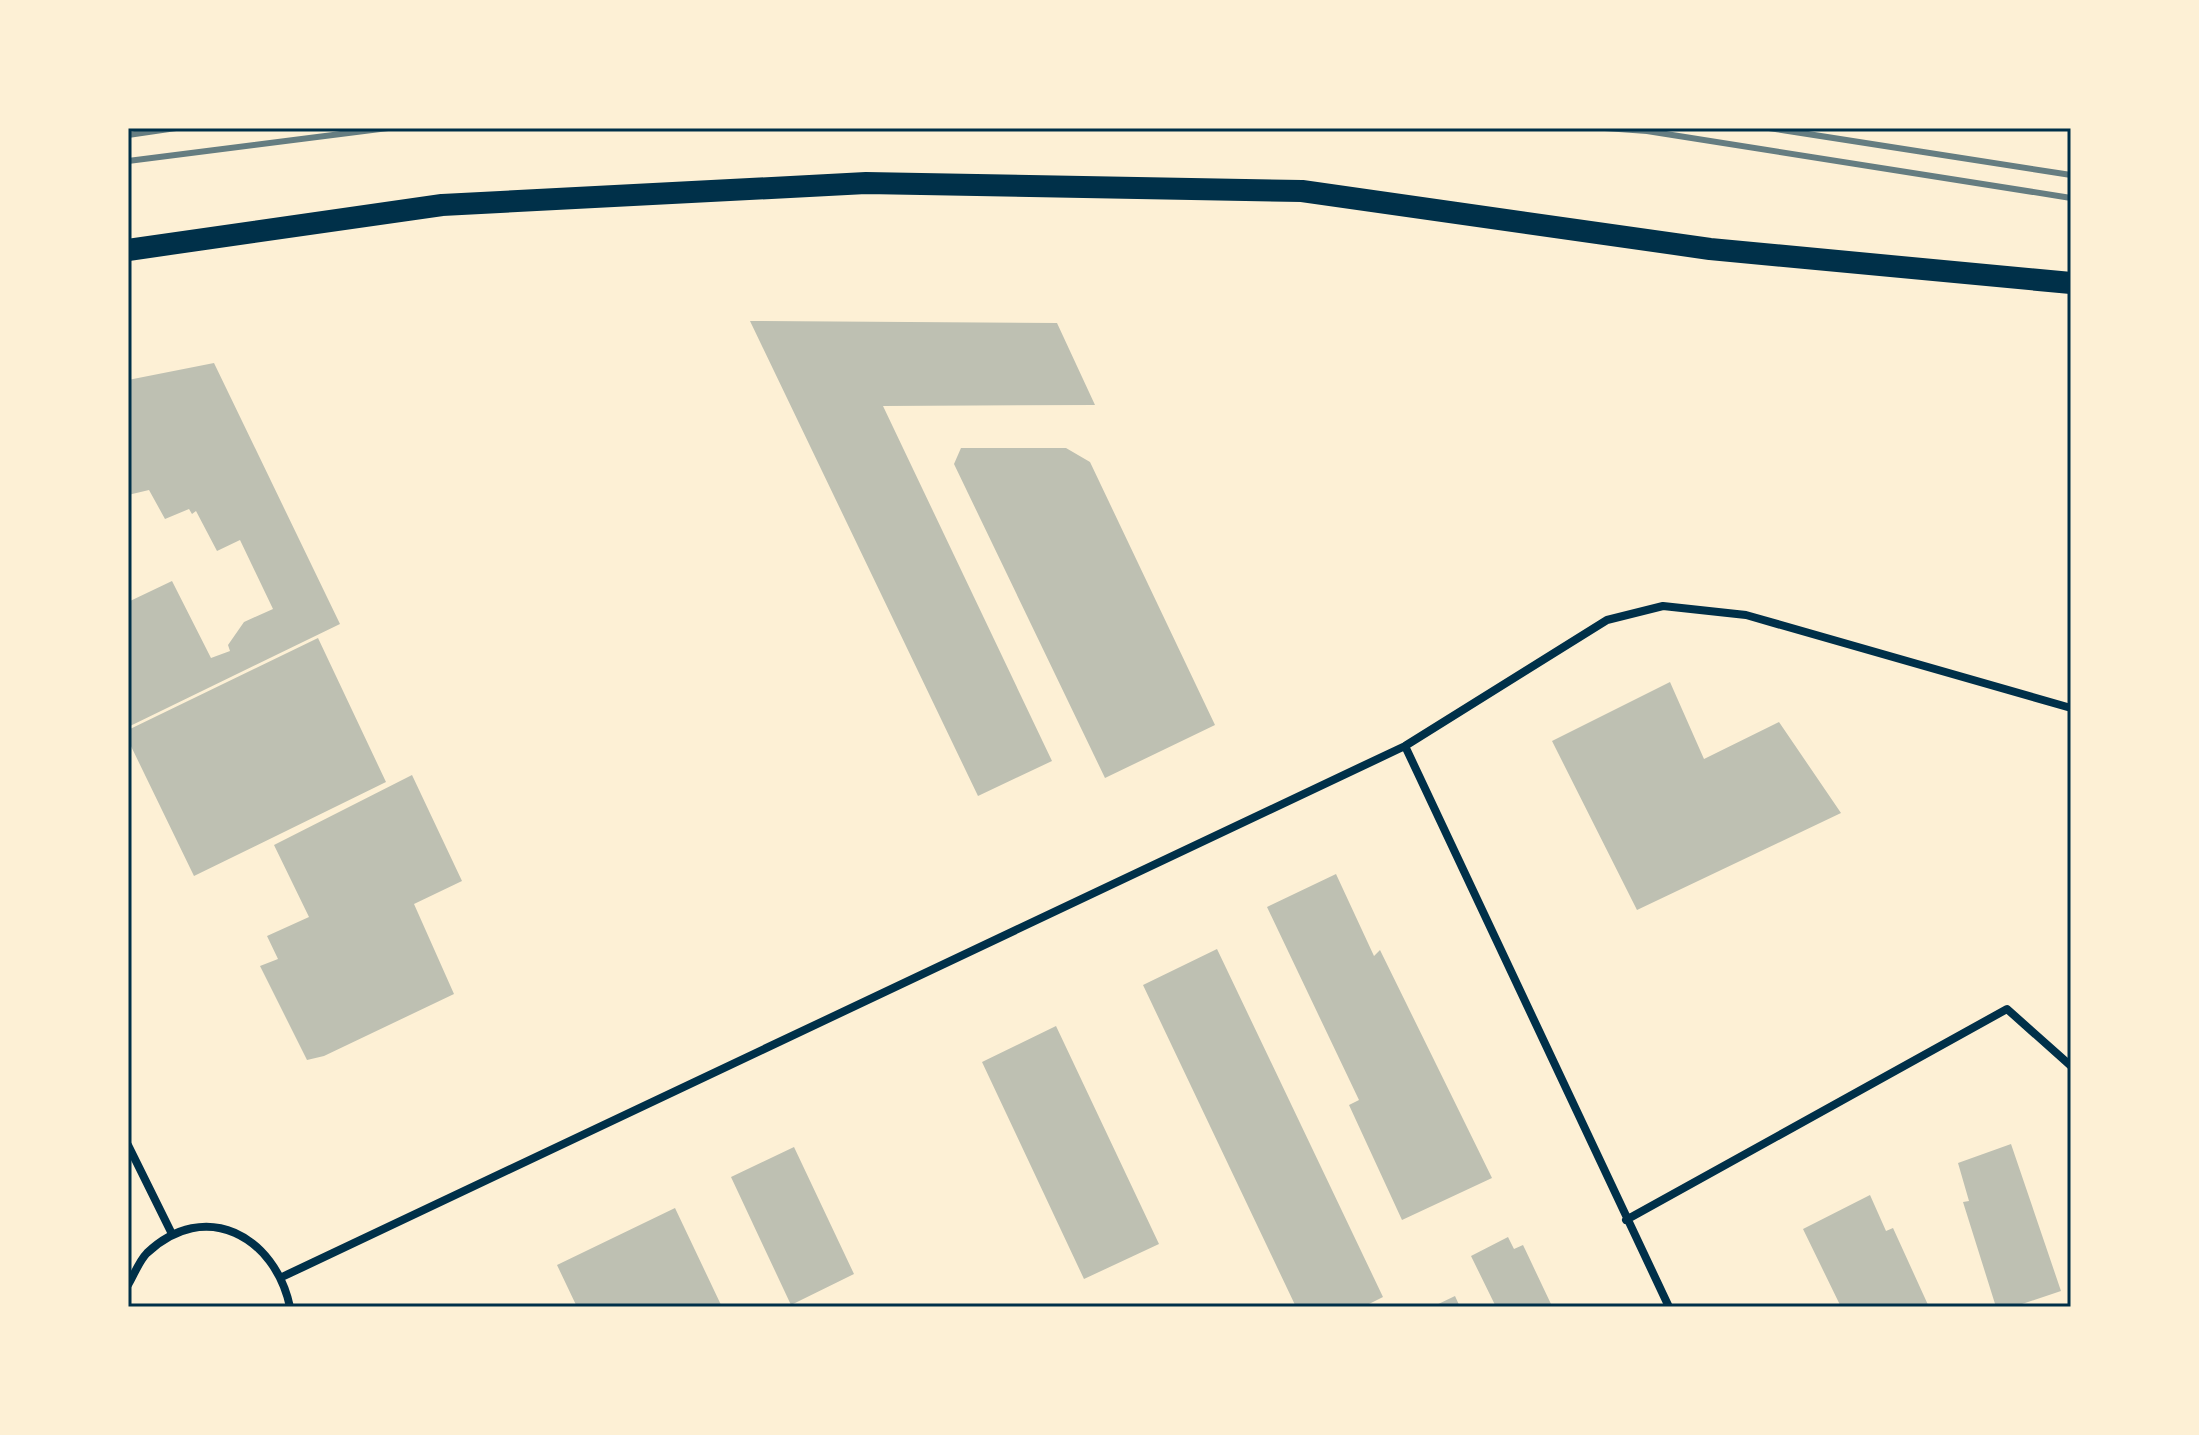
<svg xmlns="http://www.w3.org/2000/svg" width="2199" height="1435" viewBox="0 0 2199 1435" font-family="Georgia,serif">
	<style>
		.building { fill: #bec0b2 }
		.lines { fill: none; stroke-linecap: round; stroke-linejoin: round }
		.minor { stroke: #003049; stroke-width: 8 }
		.trunk { stroke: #003049; stroke-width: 22 }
		.rail { stroke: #657d81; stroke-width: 6 }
		.neatline { fill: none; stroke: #003049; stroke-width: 3 }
	</style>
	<rect width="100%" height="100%" fill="#fdf0d5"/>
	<path class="building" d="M750,321L1057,323L1095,405L883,406L1052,761L978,796Z
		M214,363L340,624L128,727V602L172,581L211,658L230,651L228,645L244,622L273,609L240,540L217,551L196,511L192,514L189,509L165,519L149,490L128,495V380Z
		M961,448H1066L1090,462L1215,725L1105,778L954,464Z
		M318,638L386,782L194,876L128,740V730Z
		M1670,682L1704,759L1779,722L1841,813L1637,910L1552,741Z
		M412,775L462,881L414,904L454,994L324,1056L307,1060L260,966L278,959L267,936L309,917L274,845Z
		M1336,874L1374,956L1380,950L1492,1178L1402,1220L1349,1105L1359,1100L1267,907Z
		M1217,949L1383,1297L1363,1307H1296L1143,985Z
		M1056,1026L1159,1244L1084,1279L982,1062Z
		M2011,1144L2061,1291L2013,1307H1996L1963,1202L1969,1201L1958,1163Z
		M794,1147L854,1274L791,1305L731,1177Z
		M1870,1195L1886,1231L1893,1228L1929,1307H1841L1803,1229Z
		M675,1208L722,1307H577L557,1265Z
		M1508,1237L1514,1249L1523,1245L1551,1304L1496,1307L1471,1256Z
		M1455,1296L1460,1307H1432Z"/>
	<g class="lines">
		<path class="minor" d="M1405,746L1669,1307
			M128,1145L172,1234
			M1626,1220L2007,1009L2071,1066
			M282,1277L1405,746L1607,620L1663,606L1746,615L2071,708
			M128,1285C134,1275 139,1261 147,1253C205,1198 275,1236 290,1307"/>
		<path class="trunk" d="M128,250L442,205L866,183L1302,191L1710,249L2071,283"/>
		<path class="rail" d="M1605,128L1647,131L2071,198
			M1769,128L2071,175
			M128,135L176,128
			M128,161L388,128"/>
	</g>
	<rect width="2199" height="1435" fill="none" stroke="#fdf0d5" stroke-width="260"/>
	<rect x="130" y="130" width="1939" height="1175" class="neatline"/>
</svg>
